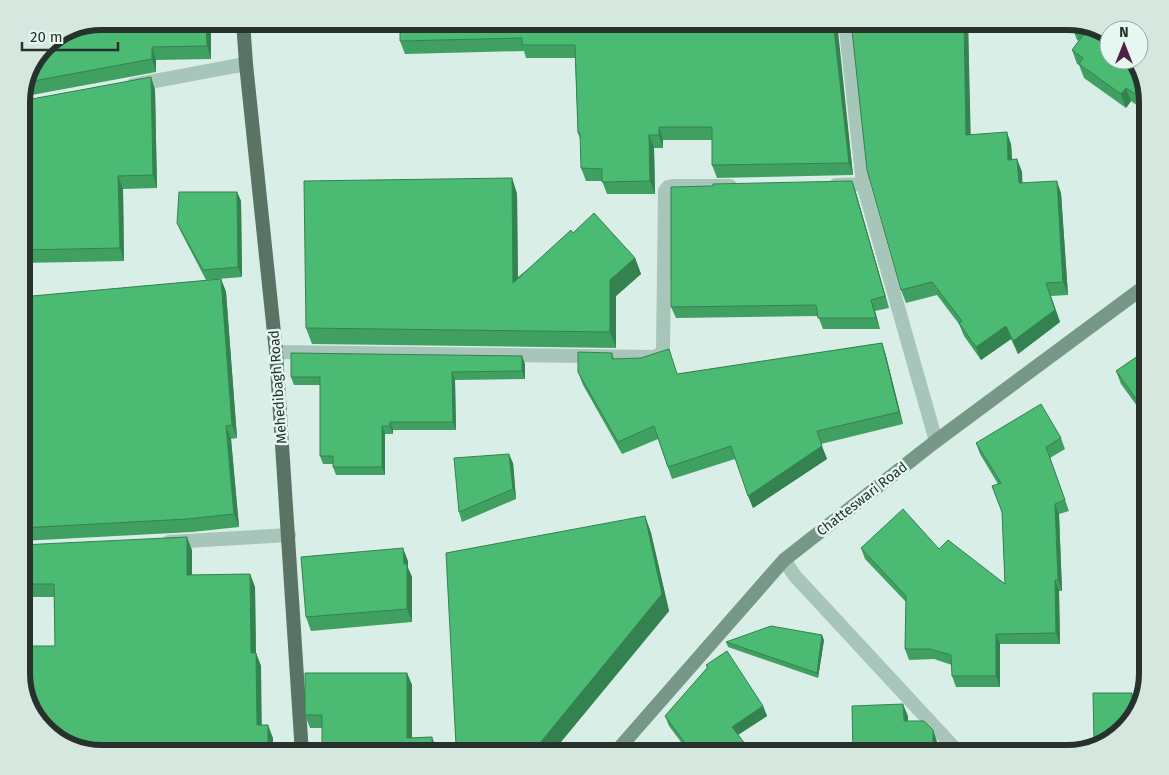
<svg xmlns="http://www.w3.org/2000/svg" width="1169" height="775" viewBox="0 0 1169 775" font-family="'Fira Sans',sans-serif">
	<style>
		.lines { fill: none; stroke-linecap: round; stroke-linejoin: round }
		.minor { stroke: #a7c5b8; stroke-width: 14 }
		.secondary { stroke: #789887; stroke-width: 14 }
		.primary { stroke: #597364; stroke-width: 14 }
		.wall { fill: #40a062 }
		.shaded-wall { fill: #348250 }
		.building { fill: #4bba72; stroke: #348250 }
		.labels { text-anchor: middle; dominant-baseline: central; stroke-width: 5; stroke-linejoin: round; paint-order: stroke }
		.street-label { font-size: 14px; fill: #26322b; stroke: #e5f7f0 }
		.rim { fill: none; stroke: #26322b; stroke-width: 6 }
	</style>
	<rect width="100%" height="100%" fill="#d9eee7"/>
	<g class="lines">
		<path class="minor" d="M845,21L863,184L936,441
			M133,85L246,64
			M836,185L863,184
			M276,352L655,357L663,352L665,191L668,187L674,186H730
			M169,542L289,535
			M784,560L795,576L960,754"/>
		<path class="secondary" d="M614,754L784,560L936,441L1148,284"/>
		<path class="primary" d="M243,21L246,64L276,352L302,754"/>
	</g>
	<path class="wall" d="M851,21H968L970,134L1011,144L1012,160L1017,159L1022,172V183L1061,193L1068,295L1051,296L1060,322L1018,354L1011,339L981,360L964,336L959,324L937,295L906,303L901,290Z
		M836,22L853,175L717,178L712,165V140H663V148H654L655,194H607L602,181H586L581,168V141L578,133L575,58H526L524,51L405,54L400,41Z
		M1074,23L1148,101V113L1131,101L1126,108L1084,78L1079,65L1077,64L1072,50L1079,41L1077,40L1072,26Z
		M211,26V59L156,60V72L21,97L45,45Z
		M151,77L155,90L157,188L123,189L124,261L21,263V101Z
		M512,178L517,194L518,277L573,233L635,258L641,274L616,296V348L312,344L306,328Z
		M852,181L856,193L889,308L875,311L880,329H823L818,316L676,318L671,307L713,186Z
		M237,192L241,201L242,277L206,280L181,232L177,223Z
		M221,279L226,292L237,438L231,439L239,527L192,532L21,541V297Z
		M882,343L886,356L903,424L821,444L827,459L753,508L735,459L672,479L658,439L622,454L583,385L578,372L612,353L614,359L677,374Z
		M1148,349V421L1121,384L1116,371Z
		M525,364V379L455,380L456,430H393V434H385V475H336L333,467V464H323L320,456V385H294L291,377Z
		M1061,438L1065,449L1050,458L1069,511L1059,514L1062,591H1059L1060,644H1000V687H956L952,676V665L934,659L909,660L905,649L906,602L865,559L861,548L939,549L1005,584L1002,513L998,484L980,454L976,443Z
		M513,463L516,499L462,522L459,512Z
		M645,516L651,533L669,611L551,754H459L456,745Z
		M21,545L192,550V575L250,574L255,587L256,653L261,666V725L273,738L55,646L54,597H21Z
		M408,561V568L412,577V622L311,631L306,617Z
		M824,640L818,678L728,647L726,642Z
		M706,665L763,706L767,716L738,735L746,745L750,754H690L669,726L665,716L707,668Z
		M407,673L412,685V738L437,750V754H322V728H310L305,715Z
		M1135,703L1134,718L1107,743L1096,746L1094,740Z
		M908,716V721L933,730L937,742V754H853Z"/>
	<path class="shaded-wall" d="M206,21H209L211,26V59L207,46Z
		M833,21H837L853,175L849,163Z
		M964,21H968L971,147L966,135Z
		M152,47L156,60V72L152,59Z
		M151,77L155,90L157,188L153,175Z
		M1126,88L1131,101L1126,108L1121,94Z
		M659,127L663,140V148L659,135Z
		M1007,132L1011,144L1013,173L1008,160Z
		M649,135L654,148L655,194L650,181Z
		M1017,159L1022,172L1023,196L1019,183Z
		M118,176L123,189L124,261L120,248Z
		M512,178L517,194L518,299L513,283Z
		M852,181L856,193L889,308L885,296Z
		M1057,181L1061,193L1068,295L1063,282Z
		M237,192L241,201L242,277L238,267Z
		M635,258L641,274L616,296V348L610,332V280Z
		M221,279L226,292L237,438L232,425Z
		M1046,283L1060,322L1018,354L1013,341Z
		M871,300L875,311L880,329L876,318Z
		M1006,326L1011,339L981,360L976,347Z
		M882,343L886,356L903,424L899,412Z
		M522,356L525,364V379L522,371Z
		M452,372L455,380L456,430L453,422Z
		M390,422L393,430V434L390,426Z
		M226,426L231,439L239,527L234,514Z
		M382,426L385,434V475L382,467Z
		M822,446L827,459L753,508L748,496Z
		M509,454L513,463L516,499L513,489Z
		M1055,504L1059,514L1062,591L1058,580Z
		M645,516L651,533L669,611L551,754H531Z
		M187,537L192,550V588L187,575Z
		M403,548L408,561V568L412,577V622L407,609Z
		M250,574L255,587L256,666L251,653Z
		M1055,580L1059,591L1060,644L1056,633Z
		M996,634L1000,644V687L996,676Z
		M822,635L824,640L818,678L817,673Z
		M256,653L261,666L262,738L257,725Z
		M407,673L412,685V750L407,738Z
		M1132,693L1135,703V714L1134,718L1132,720Z
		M903,704L908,716V733L904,721Z
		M763,706L767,716L736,736L732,727Z
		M268,725L273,738V754H268Z
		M933,730L937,742V754H934L933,752Z
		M432,737L437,750V754H433Z
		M746,745L750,754H735Z"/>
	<path class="building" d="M102,21H206L207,46L152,47V59L28,82L45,45Z
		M400,21H833L849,163L712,165V127H659V135H649L650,181L602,182V169L581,168L580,133H578L575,45H522V38L400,41Z
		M851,21H964L966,135L1007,132L1008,160L1017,159L1019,183L1057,181L1063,282L1046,283L1055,310L1013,341L1006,326L976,347L959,323L962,321L932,282L901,290L867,170Z
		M1074,23L1109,34V60H1136L1137,62L1148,102L1126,88L1121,94L1079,64L1083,58L1072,50L1084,34L1072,26Z
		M151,77L153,175L118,176L120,248L21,250V101Z
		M512,178L513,283L571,230L573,233L594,213L635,258L610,280V332L306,328L304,181Z
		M852,181L885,296L871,300L876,318H818L816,305L671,307V187L713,186V184Z
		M179,192H237L238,267L203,270L177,223Z
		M221,279L232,425L226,426L234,514L187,519L21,528V297Z
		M882,343L899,412L817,431L822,446L748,496L731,446L668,467L654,426L618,442L578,372V352L612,353V359L641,358L669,349L677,374Z
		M1148,349V415L1116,371Z
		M291,353L522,356V371L452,372L453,422H390V426H382V467H333V456H320V377H291Z
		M1041,404L1061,438L1046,447L1065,500L1055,504L1058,580H1055L1056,633L996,634V676H952L951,655L930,649H905L906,596L861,548L903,509L939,549L948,540L1005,584L1002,512L992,486L1001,483L976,443Z
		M1148,428V451L1140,431Z
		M509,454L513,489L459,512L454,458Z
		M645,516L662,594L531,754H514L456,745L446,553Z
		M187,537V575L250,574L251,653H256L257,725H268V754H102L57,740L32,713L21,678V646H55L54,584H21V545Z
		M403,548L404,564H407V609L306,617L301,557Z
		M771,626L822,635L817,673L726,642Z
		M727,651L763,706L732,727L746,745L735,754H693L665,716L708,667L706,665Z
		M305,673H407V738L432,737L433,754H322V715H305Z
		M1093,693H1132V720L1111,740H1094Z
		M903,704L904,721H924L933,730V752L922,753V754H853L852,706Z"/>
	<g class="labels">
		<g class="street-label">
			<text transform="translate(278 387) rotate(-94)">Mehedibagh Road</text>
			<text transform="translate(862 499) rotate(-38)">Chatteswari Road</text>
		</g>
	</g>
	<path d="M0 0H1169V775H0ZM102 30H1067A72 72 0 0 1 1139 102V673A72 72 0 0 1 1067 745H102A72 72 0 0 1 30 673V102A72 72 0 0 1 102 30Z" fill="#d6e7e0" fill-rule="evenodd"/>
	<path class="rim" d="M102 30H1067A72 72 0 0 1 1139 102V673A72 72 0 0 1 1067 745H102A72 72 0 0 1 30 673V102A72 72 0 0 1 102 30Z"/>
	<g transform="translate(1124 45)"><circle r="24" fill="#e5f7f0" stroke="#99a8a1"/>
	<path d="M0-4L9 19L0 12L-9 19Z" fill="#4f2047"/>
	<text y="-8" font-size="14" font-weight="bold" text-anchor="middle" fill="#26322b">N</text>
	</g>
	<path d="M22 42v8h96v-8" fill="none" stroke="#26322b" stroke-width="2.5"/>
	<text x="30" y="42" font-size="15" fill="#26322b" stroke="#e5f7f0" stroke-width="4" paint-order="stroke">20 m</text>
</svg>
